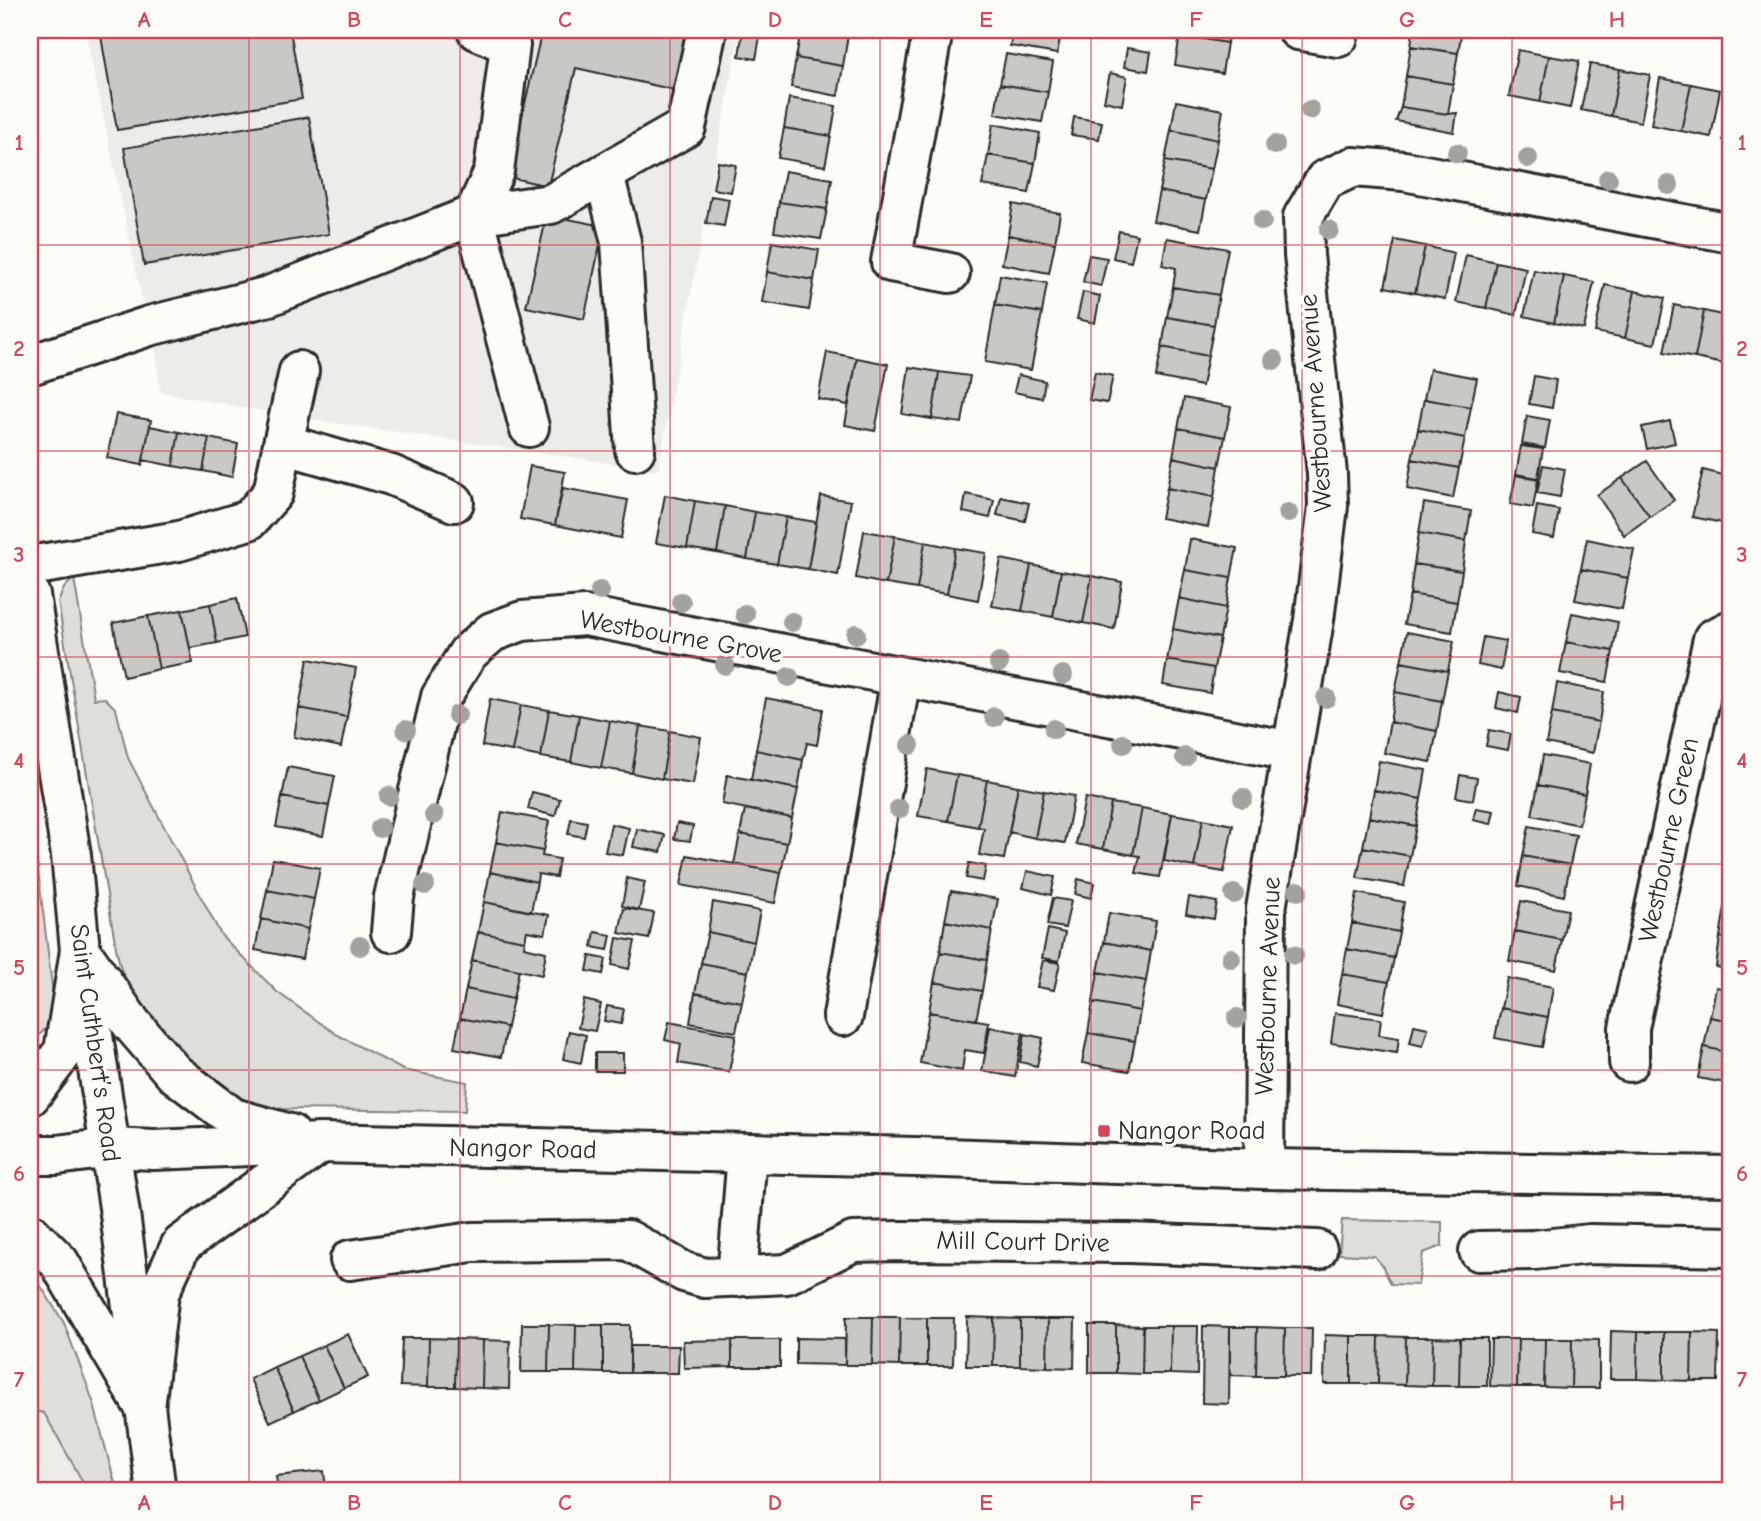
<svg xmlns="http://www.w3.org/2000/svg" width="1761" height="1521" viewBox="0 0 1761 1521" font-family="'Comic Neue',sans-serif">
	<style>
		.built { fill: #edece8 }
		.green { fill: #dfdeda; stroke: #858482; stroke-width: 2 }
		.building { fill: #c9c8c4; stroke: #2b2b2b; stroke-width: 2 }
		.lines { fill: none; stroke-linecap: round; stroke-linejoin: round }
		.minor-casing { stroke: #2b2b2b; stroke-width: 44 }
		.major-casing { stroke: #2b2b2b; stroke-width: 44 }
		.minor { stroke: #fdfcf7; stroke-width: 38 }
		.major { stroke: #fdfcf7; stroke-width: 38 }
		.tree { fill: #a2a29f }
		.grid { fill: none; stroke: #d1495b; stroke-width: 2; stroke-opacity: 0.55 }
		.poi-dot { fill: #d1495b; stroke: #fdfcf7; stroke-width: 2.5 }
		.labels { text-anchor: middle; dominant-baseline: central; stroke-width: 7; stroke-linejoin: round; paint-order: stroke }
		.street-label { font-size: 26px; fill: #2b2b2b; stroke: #fdfcf7 }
		.poi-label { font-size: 26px; fill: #2b2b2b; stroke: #fdfcf7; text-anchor: start }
		.neatline { fill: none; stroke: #d1495b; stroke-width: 2.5 }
		.grid-label { font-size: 23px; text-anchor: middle; font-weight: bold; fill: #d1495b }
	</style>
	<rect width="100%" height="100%" fill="#fdfcf7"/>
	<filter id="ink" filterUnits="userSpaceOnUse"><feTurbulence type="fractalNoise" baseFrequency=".0143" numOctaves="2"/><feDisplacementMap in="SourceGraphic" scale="14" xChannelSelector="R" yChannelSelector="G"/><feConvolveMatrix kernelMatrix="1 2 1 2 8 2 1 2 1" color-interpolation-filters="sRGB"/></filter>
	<g filter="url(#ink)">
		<path class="built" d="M85,30H740L658,470L294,417L160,392L155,344L142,299Z
			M30,1410L44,1413L88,1491H30Z"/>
		<path class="green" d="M74,578L94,699L105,698L116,709L128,758L221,935L277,992L336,1034L403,1070L467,1082L465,1111L283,1109C265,1106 247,1104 230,1096C203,1083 132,998 121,969C119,963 118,955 116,948L58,602L64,588Z
			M30,804L56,1019L38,1036L30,1060Z
			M1342,1220L1442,1222V1246L1423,1253L1418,1285L1391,1284L1382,1265L1374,1256L1339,1254Z
			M30,1272L35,1277L64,1323L93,1401L117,1491H88L44,1413L30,1410Z"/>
		<path class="building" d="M100,30H290L302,99L117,130Z
			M542,30H698L684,92L576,68L548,186L508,177Z
			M743,30L761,31L756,59L739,56Z
			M801,30H817L848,35L843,66L796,58Z
			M1013,30H1062L1057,54L1010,46Z
			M1181,30H1229L1227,43L1180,35Z
			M1413,30H1462L1458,53L1411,46Z
			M1180,35L1227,43L1222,73L1175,65Z
			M1411,46L1458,53L1453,84L1406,76Z
			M1127,48L1151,52L1148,71L1124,67Z
			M1518,50L1549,56L1540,102L1509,96Z
			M1006,54L1053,62L1048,92L1000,84Z
			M1549,56L1579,61L1570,108L1540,102Z
			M796,58L843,66L838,96L791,87Z
			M1590,64L1620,69L1611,116L1581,110Z
			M1620,69L1650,75L1641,122L1611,116Z
			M1110,73L1127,77L1122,105L1104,101Z
			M1406,76L1453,84L1448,114L1401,107Z
			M1660,78L1691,84L1681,131L1651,125Z
			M1000,84L1048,92L1042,122L995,114Z
			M1691,84L1720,90L1711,137L1681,131Z
			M1731,95V141L1723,140Z
			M789,98L836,106L831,136L784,128Z
			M1176,101L1223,110L1218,140L1171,130Z
			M1401,107L1448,114L1457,113L1454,132L1396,121Z
			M309,117L329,234L144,265L124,148Z
			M1074,117L1102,122L1099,139L1071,135Z
			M993,124L1040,133L1035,163L988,155Z
			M784,128L831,136L825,166L778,158Z
			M1171,130L1218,140L1212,169L1165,161Z
			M988,155L1035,163L1029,193L982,185Z
			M1165,161L1212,169L1206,200L1159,191Z
			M718,162L736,165L731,192L713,189Z
			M785,171L832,179L827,209L779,202Z
			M1159,191L1206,200L1200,230L1153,221Z
			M711,196L729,199L724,226L706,223Z
			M779,202L827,209L821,239L774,232Z
			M1013,204L1060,213L1055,243L1008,235Z
			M547,215L604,226L584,319L526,307Z
			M1119,231L1137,235L1131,262L1113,258Z
			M1008,235L1055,243L1049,273L1002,264Z
			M1167,238L1228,249L1219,295L1173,287L1176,268L1162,265Z
			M1395,240L1425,246L1415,293L1385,287Z
			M772,242L819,250L814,280L767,272Z
			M1425,246L1454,253L1445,299L1415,293Z
			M1089,255L1107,258L1101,286L1083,282Z
			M1466,255L1496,262L1486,308L1456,302Z
			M1496,262L1526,268L1516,315L1486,308Z
			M1534,270L1564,276L1554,323L1524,316Z
			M767,272L814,280L809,310L762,302Z
			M1000,275L1047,283L1042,313L995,305Z
			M1564,276L1594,282L1584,329L1554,323Z
			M1605,285L1635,291L1625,338L1595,332Z
			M1173,287L1219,295L1214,325L1167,317Z
			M1635,291L1665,298L1655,344L1625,338Z
			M1083,292L1100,296L1095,323L1077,319Z
			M995,305L1042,313L1031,370L985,362Z
			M1674,305L1704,311L1695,358L1664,352Z
			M1704,311L1731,317V331L1724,364L1695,358Z
			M1167,317L1214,325L1208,356L1162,347Z
			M1162,347L1208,356L1202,386L1156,377Z
			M827,352L857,358L848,405L818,399Z
			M857,358L888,364L875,431L845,425Z
			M909,367L939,372L932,419L902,414Z
			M1430,369L1477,378L1471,407L1424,399Z
			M939,372L970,376L962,423L932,419Z
			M1095,372L1113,376L1107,403L1089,400Z
			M1018,375L1045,381L1042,398L1014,392Z
			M1534,376L1556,380L1552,408L1529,404Z
			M1184,398L1231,407L1225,437L1178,428Z
			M1424,399L1471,407L1465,438L1418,429Z
			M116,414L151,420L142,465L107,458Z
			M1527,416L1550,420L1545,448L1522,444Z
			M1670,421L1675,443L1647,449L1642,427Z
			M150,426L179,432L173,466L143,460Z
			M1178,428L1225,437L1219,467L1173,457Z
			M1418,429L1465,438L1459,468L1412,459Z
			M179,432L209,438L203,471L173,466Z
			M209,438L238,444L232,477L203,471Z
			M1521,446L1543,449L1538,478L1516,474Z
			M1173,457L1219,467L1214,497L1167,488Z
			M1412,459L1459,468L1453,498L1407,489Z
			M1647,461L1674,500L1650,517L1622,478Z
			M1543,465L1565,469L1560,497L1537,493Z
			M530,466L565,472L555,525L520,519Z
			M1703,470L1731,477L1723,523L1692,517Z
			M1516,475L1538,480L1533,508L1510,504Z
			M1622,478L1650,517L1624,535L1597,495Z
			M1731,483V525L1723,523Z
			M563,488L628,500L621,538L555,525Z
			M1167,488L1214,497L1208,527L1161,518Z
			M966,494L994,500L990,518L963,512Z
			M665,495L695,501L687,548L656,543Z
			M821,496L851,501L838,575L808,569Z
			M1001,497L1029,503L1025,521L997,515Z
			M695,501L725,506L717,553L687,548Z
			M1424,503L1471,511L1466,541L1419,533Z
			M725,506L755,512L747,559L717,553Z
			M1537,506L1559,510L1554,538L1532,534Z
			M755,512L786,517L777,564L747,559Z
			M786,517L816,522L808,569L777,564Z
			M864,531L895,536L886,584L856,578Z
			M1419,533L1466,541L1462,571L1414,564Z
			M895,536L925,542L917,589L886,584Z
			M1190,539L1237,548L1231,578L1185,570Z
			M1587,539L1634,549L1628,578L1581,569Z
			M925,542L955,548L947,594L917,589Z
			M955,548L986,553L978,600L947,594Z
			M1001,559L1031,565L1022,611L992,606Z
			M1414,564L1462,571L1457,602L1410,594Z
			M1031,565L1061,571L1053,617L1022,611Z
			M1581,569L1628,578L1622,609L1575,600Z
			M1185,570L1231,578L1226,608L1179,598Z
			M1061,571L1092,576L1083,623L1053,617Z
			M1092,576L1122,582L1114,629L1083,623Z
			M1410,594L1457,602L1452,632L1404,624Z
			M237,598L245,637L217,643L210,604Z
			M1179,598L1226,608L1220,638L1173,629Z
			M210,604L217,643L190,648L182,610Z
			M182,610L193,663L159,669L148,616Z
			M1572,613L1618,622L1613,651L1566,642Z
			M148,616L159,669L124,677L113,623Z
			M1173,629L1220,638L1214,668L1167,660Z
			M1407,632L1454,641L1448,671L1401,662Z
			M1483,637L1506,641L1501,670L1478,665Z
			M1566,642L1613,651L1607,682L1560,673Z
			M308,659L356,668L347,717L299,708Z
			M1167,660L1214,668L1210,693L1163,685Z
			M1401,662L1448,671L1442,701L1395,692Z
			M1557,683L1604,692L1599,722L1552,713Z
			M1395,692L1442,701L1437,731L1390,722Z
			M1499,692L1521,697L1518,713L1496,708Z
			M766,698L823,709L817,745L807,743L803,760L756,750Z
			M490,699L521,705L512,751L482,746Z
			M521,705L549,710L541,757L512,751Z
			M299,708L347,717L341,747L294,737Z
			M549,710L579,715L571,762L541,757Z
			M1552,713L1599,722L1593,753L1546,743Z
			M579,715L610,721L601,768L571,762Z
			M610,721L640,726L632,773L601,768Z
			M1390,722L1437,731L1431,762L1384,753Z
			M640,726L670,731L662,779L632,773Z
			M1489,730L1511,734L1508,750L1486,746Z
			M670,731L701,737L693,784L662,779Z
			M756,750L803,760L798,789L751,780Z
			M1543,755L1590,764L1585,794L1538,785Z
			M1379,761L1426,770L1421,799L1374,790Z
			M288,767L335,776L329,806L282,797Z
			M927,769L957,775L948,821L918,816Z
			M727,775L798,789L792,818L722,804Z
			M957,775L987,780L978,827L948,821Z
			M1460,775L1477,778L1473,800L1456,797Z
			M987,780L1018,786L1004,859L979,855L984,828L978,827Z
			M1538,785L1585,794L1579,825L1532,815Z
			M1018,786L1044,791L1035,838L1009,832Z
			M1374,790L1421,799L1416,826L1369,817Z
			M1044,791L1074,796L1065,843L1035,838Z
			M532,792L560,799L555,816L528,809Z
			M282,797L329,806L323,836L276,827Z
			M1085,798L1111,803L1103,849L1076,844Z
			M1111,803L1142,808L1133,855L1103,849Z
			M1142,808L1172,814L1160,877L1136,873L1140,856L1133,855Z
			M1476,808L1494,811L1491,824L1473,820Z
			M745,809L792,818L787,843L740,834Z
			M502,812L549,821L543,851L496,842Z
			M1172,814L1203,819L1194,867L1164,861Z
			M1369,817L1416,826L1410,856L1363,847Z
			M571,819L587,822L584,837L568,834Z
			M1203,819L1233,825L1224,872L1194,867Z
			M677,823L693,826L690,841L674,839Z
			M611,824L629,828L623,855L605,852Z
			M1529,826L1576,835L1570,865L1523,856Z
			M637,829L665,835L661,852L633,847Z
			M740,834L787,843L781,873L734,864Z
			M496,842L543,851L542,856L559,859L556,877L538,874L537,882L490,872Z
			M1363,847L1410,856L1404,886L1357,878Z
			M687,855L781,873L775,903L681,885Z
			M1523,856L1570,865L1564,896L1518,886Z
			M273,859L320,868L314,899L267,890Z
			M969,863L986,866L983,881L966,878Z
			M1027,871L1055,877L1051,895L1023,888Z
			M490,872L537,882L531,912L484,902Z
			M627,878L645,882L639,910L622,906Z
			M1078,879L1094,883L1091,898L1075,894Z
			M267,890L314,899L308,929L261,919Z
			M951,891L998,899L992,930L945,921Z
			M1357,893L1404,902L1399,932L1352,923Z
			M1189,897L1217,902L1214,919L1186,914Z
			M1053,898L1071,901L1065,928L1047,925Z
			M1521,901L1568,910L1562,940L1515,931Z
			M484,902L549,915L545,934L527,931L525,941L478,932Z
			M713,902L760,911L754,942L708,932Z
			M1725,907L1731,908V939L1720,937Z
			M624,908L654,913L649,939L619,933Z
			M1109,913L1156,921L1151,951L1104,942Z
			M261,919L308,929L302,959L255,950Z
			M945,921L992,930L987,960L940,952Z
			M1352,923L1399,932L1394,958L1347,949Z
			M1048,929L1065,933L1059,961L1042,958Z
			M1515,931L1562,940L1556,970L1509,961Z
			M478,932L525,941L524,947L546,952L542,975L472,960Z
			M595,932L611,935L608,950L592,947Z
			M708,932L754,942L748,972L701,963Z
			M1720,937L1731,939V970L1716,967Z
			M617,938L635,941L629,969L612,965Z
			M1104,942L1151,951L1146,981L1098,972Z
			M1347,949L1394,958L1389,982L1342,974Z
			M940,952L987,960L982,991L934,982Z
			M590,956L606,959L603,974L587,971Z
			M472,960L519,970L513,999L466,989Z
			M1043,960L1060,963L1054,990L1037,987Z
			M701,963L748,972L742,1002L695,993Z
			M1098,972L1146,981L1140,1011L1093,1002Z
			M1342,974L1389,982L1383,1013L1337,1004Z
			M1507,978L1553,987L1548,1017L1501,1008Z
			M934,982L982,991L976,1020L929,1012Z
			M1716,987L1731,990V1021L1710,1017Z
			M466,989L513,999L507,1027L460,1018Z
			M695,993L742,1002L736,1032L690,1023Z
			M584,1000L601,1004L595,1031L578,1028Z
			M1093,1002L1140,1011L1135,1041L1088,1033Z
			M607,1006L624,1009L621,1024L604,1021Z
			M1501,1008L1548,1017L1542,1047L1495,1038Z
			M929,1012L989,1022L984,1053L965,1050L962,1071L920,1063Z
			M1335,1013L1381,1019L1379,1035L1399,1038L1397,1053L1331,1043Z
			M1710,1017L1731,1021V1053L1704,1047Z
			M460,1018L507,1027L501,1057L454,1048Z
			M669,1022L736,1035L729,1072L678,1063L681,1044L665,1040Z
			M1414,1025L1428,1028L1423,1046L1410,1043Z
			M990,1027L1023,1033L1015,1077L982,1071Z
			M569,1031L586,1035L581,1063L563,1059Z
			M1088,1033L1135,1041L1129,1071L1082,1063Z
			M1025,1034L1043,1038L1037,1066L1020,1062Z
			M1704,1047L1731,1053V1084L1698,1078Z
			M595,1053H623V1071H595Z
			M846,1317H873L872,1365H845Z
			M873,1317H900L899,1366L872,1365Z
			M900,1317L927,1318V1366H899Z
			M967,1317L994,1318L993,1366H966Z
			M927,1318H954L953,1366H927Z
			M994,1318L1020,1319V1366H993Z
			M1020,1319H1048L1047,1367L1020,1366Z
			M1048,1319H1075L1074,1368L1047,1367Z
			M522,1324H549L548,1372H521Z
			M549,1324L576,1325L575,1372H548Z
			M576,1325H603V1373L575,1372Z
			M603,1325H630V1373H603Z
			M1089,1325H1116V1373H1089Z
			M1116,1325L1143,1326L1142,1374L1116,1373Z
			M1143,1326H1171L1170,1374H1142Z
			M1171,1326H1198L1197,1375L1170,1374Z
			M1203,1326L1230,1327L1229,1404L1202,1403Z
			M1230,1327H1257L1256,1376L1230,1375Z
			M1257,1327L1285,1328L1284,1376H1256Z
			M1285,1328H1312L1311,1376H1284Z
			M1611,1331L1638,1332L1637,1379H1610Z
			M1638,1332H1664V1380L1637,1379Z
			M1664,1332H1692L1691,1381L1664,1380Z
			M1692,1332L1719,1333L1718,1381H1691Z
			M348,1334L368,1377L344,1388L324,1345Z
			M1325,1335L1351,1336V1384H1324Z
			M1351,1336H1379L1378,1384H1351Z
			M1379,1336L1406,1337L1405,1385L1378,1384Z
			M1730,1336H1731V1384H1728Z
			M1406,1337H1433L1432,1386L1405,1385Z
			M1433,1337L1460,1338L1459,1386H1432Z
			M402,1338H429L428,1387L400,1386Z
			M429,1338L456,1339L455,1387H428Z
			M796,1338L845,1339V1365L796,1364Z
			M1460,1338H1487V1386H1459Z
			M456,1339L483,1340L482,1388L455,1387Z
			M1491,1339H1518L1517,1387L1490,1386Z
			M1518,1339H1545L1544,1387H1517Z
			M1545,1339H1572L1571,1388L1544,1387Z
			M1572,1339L1599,1340V1388H1571Z
			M483,1340L510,1341L509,1389L482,1388Z
			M732,1340H780V1367H732Z
			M732,1340V1367L684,1368L683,1341Z
			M324,1345L344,1388L319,1400L299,1356Z
			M630,1346H679L678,1373H630Z
			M299,1356L319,1400L294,1411L274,1367Z
			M274,1367L294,1411L270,1422L250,1379Z
			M324,1471L326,1491H278L276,1476Z"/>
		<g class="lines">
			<defs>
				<path id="minor" d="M933,30L891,262L950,273
					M1298,30L1338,37
					M604,174L621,242L635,450
					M30,365L149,326L269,296L474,215L494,171L510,45L477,30
					M529,427L474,215L551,204L686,127L707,30
					M283,444L299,371
					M30,566L179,541L249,520L273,493L283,444L391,475L454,502
					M30,595L71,855L80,950L120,1214L156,1491
					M391,932L394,897L441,697L468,653L492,632L522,621L585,616L1291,751
					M843,1016L901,677
					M1629,1062V1028L1713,639L1731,630
					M1264,1169L1266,909L1314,620L1328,506L1327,474L1304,255L1303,217L1325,180L1353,167L1404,171L1731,233
					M1479,1251L1534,1250L1590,1244L1731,1247
					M350,1260L472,1242L628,1240L684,1272L705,1278L787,1274L853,1242L902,1241L1129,1243L1317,1250
					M737,1277L747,1154"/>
				<path id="major" d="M80,950L131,1023L174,1073L233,1118L290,1134
					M30,1096L64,1051L80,950
					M30,1155H57L110,1148L154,1150L321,1143L916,1157L1264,1169L1731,1176
					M30,1233L59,1262L145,1408
					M145,1408L159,1293L181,1245L321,1143"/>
			</defs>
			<use href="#minor" class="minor-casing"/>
			<use href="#major" class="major-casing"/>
			<use href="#minor" class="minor"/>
			<use href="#major" class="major"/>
		</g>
		<g class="tree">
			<circle cx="1310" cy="110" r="10"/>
			<circle cx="1275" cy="145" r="10"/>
			<circle cx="1457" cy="153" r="10"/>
			<circle cx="1528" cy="158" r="10"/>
			<circle cx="1608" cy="179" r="10"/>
			<circle cx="1669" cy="185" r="10"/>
			<circle cx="1262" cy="221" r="10"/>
			<circle cx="1329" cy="230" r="10"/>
			<circle cx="1274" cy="360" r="10"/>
			<circle cx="1288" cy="513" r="10"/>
			<circle cx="600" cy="591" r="10"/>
			<circle cx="681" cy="602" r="10"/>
			<circle cx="745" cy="614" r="10"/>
			<circle cx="792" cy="622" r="10"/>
			<circle cx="856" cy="634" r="10"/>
			<circle cx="999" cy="663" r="10"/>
			<circle cx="725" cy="665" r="10"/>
			<circle cx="1063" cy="675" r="10"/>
			<circle cx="789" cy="677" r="10"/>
			<circle cx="1326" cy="698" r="10"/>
			<circle cx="457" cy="715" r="10"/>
			<circle cx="994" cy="717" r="10"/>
			<circle cx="1054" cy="729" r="10"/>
			<circle cx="406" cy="730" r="10"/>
			<circle cx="1123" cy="744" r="10"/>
			<circle cx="910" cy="745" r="10"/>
			<circle cx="1185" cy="757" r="10"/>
			<circle cx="389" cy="796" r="10"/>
			<circle cx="1243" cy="798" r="10"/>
			<circle cx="899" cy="809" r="10"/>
			<circle cx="434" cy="815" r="10"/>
			<circle cx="380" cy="828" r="10"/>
			<circle cx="425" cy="885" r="10"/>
			<circle cx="1298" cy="891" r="10"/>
			<circle cx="1234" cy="894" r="10"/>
			<circle cx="360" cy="946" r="10"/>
			<circle cx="1294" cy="955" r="10"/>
			<circle cx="1231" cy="958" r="10"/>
			<circle cx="1237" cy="1018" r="10"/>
		</g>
	</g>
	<path class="grid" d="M249,30V1491M460,30V1491M670,30V1491M880,30V1491M1091,30V1491M1302,30V1491M1512,30V1491M30,245H1731M30,451H1731M30,657H1731M30,864H1731M30,1070H1731M30,1276H1731"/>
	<rect class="poi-dot" x="1097" y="1124" width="14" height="14" rx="3.5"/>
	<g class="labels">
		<g class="street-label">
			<text transform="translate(1316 403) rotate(-94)">Westbourne Avenue</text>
			<text transform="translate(681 637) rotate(10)">Westbourne Grove</text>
			<text transform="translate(1669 840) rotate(-78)">Westbourne Green</text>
			<text transform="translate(1268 986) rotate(-88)">Westbourne Avenue</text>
			<text transform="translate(95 1043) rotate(82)">Saint Cuthbert’s Road</text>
			<text transform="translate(523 1149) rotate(1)">Nangor Road</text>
			<text transform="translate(1023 1242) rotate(1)">Mill Court Drive</text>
		</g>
		<g class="poi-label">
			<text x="1118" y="1131">Nangor Road</text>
		</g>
	</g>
	<rect width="1761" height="1521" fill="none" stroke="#fdfcf7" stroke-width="77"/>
	<rect x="38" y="38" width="1684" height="1444" class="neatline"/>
	<g class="grid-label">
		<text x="144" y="27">A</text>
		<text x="354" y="27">B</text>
		<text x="565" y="27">C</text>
		<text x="775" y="27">D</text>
		<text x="986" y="27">E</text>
		<text x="1196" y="27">F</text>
		<text x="1407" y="27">G</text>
		<text x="1617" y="27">H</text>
		<text x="19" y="150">1</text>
		<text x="1742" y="150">1</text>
		<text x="19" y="356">2</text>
		<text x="1742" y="356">2</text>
		<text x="19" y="562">3</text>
		<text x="1742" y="562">3</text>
		<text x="19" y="768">4</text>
		<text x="1742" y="768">4</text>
		<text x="19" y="975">5</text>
		<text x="1742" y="975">5</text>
		<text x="19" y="1181">6</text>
		<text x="1742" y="1181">6</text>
		<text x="19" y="1387">7</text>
		<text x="1742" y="1387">7</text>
		<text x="144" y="1510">A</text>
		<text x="354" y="1510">B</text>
		<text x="565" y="1510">C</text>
		<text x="775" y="1510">D</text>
		<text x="986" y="1510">E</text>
		<text x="1196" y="1510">F</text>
		<text x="1407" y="1510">G</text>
		<text x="1617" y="1510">H</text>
	</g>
</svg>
